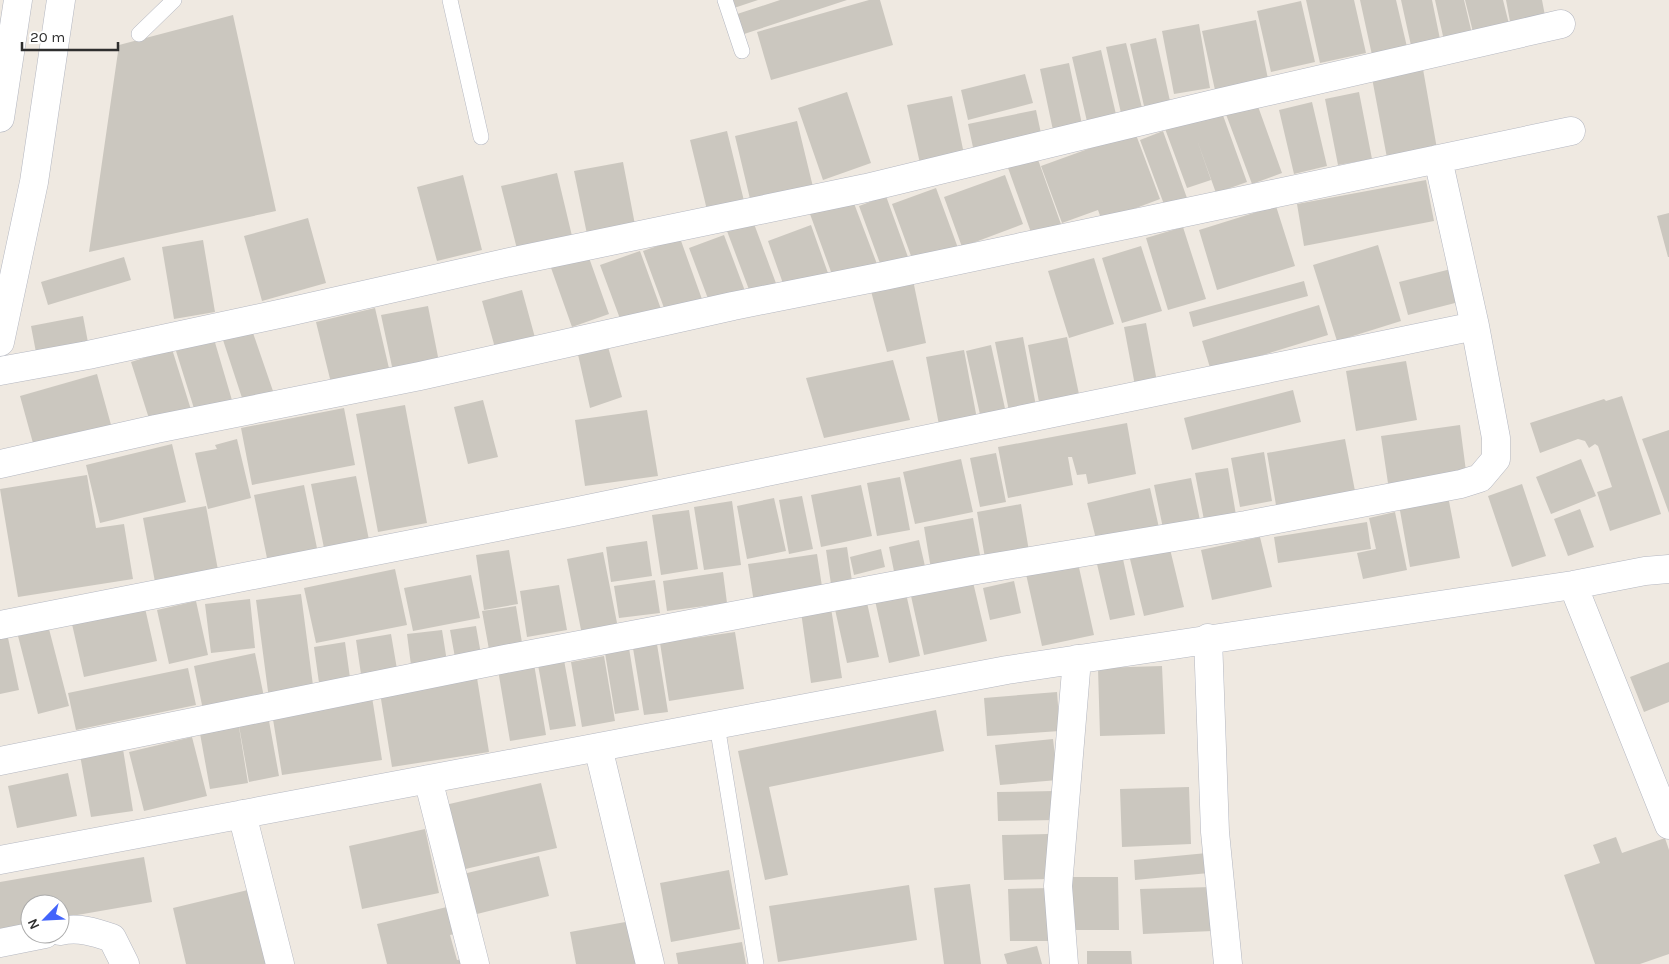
<svg xmlns="http://www.w3.org/2000/svg" width="1669" height="964" viewBox="0 0 1669 964" font-family="Karla,sans-serif">
	<style>
		.building { fill: #cbc7bf }
		.lines { fill: none; stroke-linecap: round; stroke-linejoin: round }
		.lane-casing { stroke: #b4b7c1; stroke-width: 16 }
		.street-casing { stroke: #b4b7c1; stroke-width: 29 }
		.lane { stroke: #fff; stroke-width: 15 }
		.street { stroke: #fff; stroke-width: 28 }
	</style>
	<rect width="100%" height="100%" fill="#efe9e1"/>
	<path class="building" d="M728,0H758L731,9Z
		M780,0H847L738,36L731,16Z
		M869,0H880L893,45L771,80L757,32Z
		M1306,0H1354L1366,53L1320,63Z
		M1360,0H1396L1407,47L1372,55Z
		M1401,0H1432L1441,44L1412,50Z
		M1435,0H1464L1473,38L1445,45Z
		M1465,0H1503L1509,24L1473,32Z
		M1506,0H1542L1546,21L1511,27Z
		M1301,1L1315,62L1271,72L1257,11Z
		M233,15L276,211L89,252L119,45Z
		M1256,20L1268,79L1215,90L1202,31Z
		M1199,24L1210,88L1174,94L1162,31Z
		M1156,38L1170,101L1144,106L1130,44Z
		M1126,43L1142,108L1121,113L1106,47Z
		M1101,50L1118,123L1089,130L1072,57Z
		M1069,63L1083,129L1054,135L1040,69Z
		M1423,69L1437,149L1387,158L1372,78Z
		M1025,74L1033,103L968,120L961,90Z
		M847,92L871,163L823,180L798,108Z
		M1359,92L1372,159L1338,165L1325,99Z
		M952,96L965,159L921,168L907,105Z
		M1255,98L1282,173L1252,184L1224,109Z
		M1312,102L1327,166L1294,174L1279,110Z
		M1220,107L1247,182L1216,193L1197,140L1211,180L1187,188L1164,126Z
		M1036,110L1042,138L974,152L968,124Z
		M797,121L813,187L751,203L735,136Z
		M727,131L744,201L707,210L690,140Z
		M1163,131L1187,198L1165,207L1140,140Z
		M1135,132L1160,199L1102,221L1098,210L1062,223L1041,166Z
		M1036,154L1062,227L1033,238L1007,165Z
		M623,162L636,230L588,239L574,171Z
		M557,173L572,236L517,249L501,186Z
		M463,175L482,250L437,261L417,187Z
		M1005,175L1023,224L962,247L944,197Z
		M1426,180L1434,221L1304,246L1297,204Z
		M936,188L958,248L914,264L892,204Z
		M886,196L908,257L881,266L859,206Z
		M852,198L877,264L834,280L810,214Z
		M1276,206L1295,266L1217,290L1199,230Z
		M1669,213V257H1668L1657,216Z
		M308,218L326,283L262,301L244,236Z
		M753,221L777,286L751,295L727,231Z
		M811,225L829,276L786,292L768,241Z
		M1183,227L1206,299L1168,310L1146,238Z
		M724,235L745,291L710,304L689,248Z
		M680,238L703,302L667,316L643,251Z
		M203,240L215,312L174,319L162,247Z
		M1378,245L1401,321L1337,341L1313,265Z
		M1141,246L1162,311L1122,323L1102,258Z
		M640,251L661,309L622,324L600,265Z
		M587,252L609,314L572,327L550,265Z
		M124,257L131,280L48,305L41,282Z
		M1094,258L1114,324L1069,338L1048,271Z
		M1451,269L1459,302L1408,315L1399,282Z
		M913,280L926,343L887,352L871,291Z
		M1304,281L1308,296L1193,327L1189,312Z
		M522,290L537,345L497,355L482,301Z
		M1319,305L1328,335L1211,371L1202,341Z
		M428,306L440,367L394,376L381,315Z
		M375,308L391,377L333,391L316,322Z
		M83,316L90,353L38,363L31,326Z
		M1146,323L1158,387L1136,391L1124,327Z
		M252,330L274,394L244,404L223,340Z
		M1023,337L1036,406L1009,411L995,342Z
		M1067,337L1080,399L1040,407L1028,345Z
		M214,339L234,407L197,418L176,351Z
		M607,343L622,397L590,408L577,350Z
		M991,345L1006,413L981,419L966,351Z
		M172,349L193,416L152,428L131,362Z
		M964,350L977,419L939,425L926,357Z
		M893,360L910,420L824,438L806,378Z
		M1406,361L1417,420L1356,431L1346,371Z
		M97,374L113,432L36,454L20,396Z
		M1293,390L1301,422L1192,450L1184,418Z
		M1622,396L1661,514L1610,531L1597,492L1612,487L1598,446L1595,444L1589,448L1585,441L1578,439L1540,453L1530,423L1604,399L1606,401Z
		M483,400L498,457L468,464L454,407Z
		M405,405L427,523L378,532L356,414Z
		M344,408L355,465L252,485L241,428Z
		M647,410L658,476L585,486L575,420Z
		M1127,423L1136,474L1088,484L1086,474L1077,475L1072,457H1068L1073,485L1008,498L998,447Z
		M1460,425L1467,479L1389,490L1381,436Z
		M1669,430V513L1642,439Z
		M237,439L251,498L208,509L195,453L217,449L215,445Z
		M1345,439L1355,491L1276,505L1267,453Z
		M172,444L186,502L100,523L86,465Z
		M1264,452L1272,501L1240,507L1231,458Z
		M996,453L1006,502L980,507L970,458Z
		M961,459L973,512L915,524L903,472Z
		M1581,459L1596,496L1551,514L1536,477Z
		M1228,468L1236,515L1204,520L1195,473Z
		M87,475L96,528L124,524L133,579L18,597L0,489Z
		M356,476L369,540L324,548L311,484Z
		M900,477L910,530L877,536L867,483Z
		M1191,478L1201,525L1164,533L1154,485Z
		M1522,484L1546,556L1512,567L1488,496Z
		M304,485L318,553L268,563L254,495Z
		M861,485L872,536L821,547L811,495Z
		M1150,488L1160,532L1098,547L1087,503Z
		M802,496L813,549L789,554L779,500Z
		M1448,496L1460,558L1410,567L1399,505Z
		M774,498L786,551L747,559L737,506Z
		M732,501L741,565L704,570L694,507Z
		M1021,504L1029,551L985,558L977,512Z
		M206,506L218,570L155,582L143,518Z
		M1580,509L1594,547L1568,556L1554,519Z
		M689,510L698,569L661,575L652,515Z
		M1395,512L1407,570L1363,579L1357,553L1376,549L1369,518Z
		M973,518L981,560L931,569L924,527Z
		M1367,522L1371,549L1278,563L1274,537Z
		M1260,537L1272,587L1212,600L1201,550Z
		M919,540L927,575L896,581L889,547Z
		M647,541L652,576L611,582L606,547Z
		M847,547L853,588L832,591L826,550Z
		M881,549L885,567L854,575L850,557Z
		M1170,549L1184,607L1144,616L1130,559Z
		M509,550L518,604L484,610L476,555Z
		M603,552L619,633L583,640L567,559Z
		M817,554L823,593L754,603L748,564Z
		M1123,559L1135,615L1110,620L1097,564Z
		M1078,563L1094,635L1042,646L1026,574Z
		M395,569L407,625L316,643L304,588Z
		M723,572L727,603L667,611L663,581Z
		M471,575L480,618L413,631L404,588Z
		M655,580L660,613L619,618L614,586Z
		M1014,581L1021,613L990,620L983,588Z
		M973,582L987,641L924,655L911,596Z
		M559,585L567,630L527,637L520,591Z
		M905,589L920,656L889,663L874,596Z
		M301,594L314,693L269,699L256,600Z
		M866,598L879,657L847,663L834,605Z
		M250,599L255,648L211,653L205,604Z
		M196,601L208,655L169,664L157,610Z
		M516,606L523,649L490,655L482,611Z
		M145,608L157,661L84,677L72,624Z
		M831,608L842,678L811,683L801,612Z
		M476,626L482,660L456,663L450,630Z
		M49,629L69,706L38,714L18,636Z
		M442,630L448,668L412,673L407,634Z
		M735,632L744,689L669,701L660,643Z
		M7,633L19,690L0,694V635Z
		M391,634L398,675L362,681L356,640Z
		M656,638L668,712L644,715L632,642Z
		M345,642L351,685L320,690L314,647Z
		M629,648L639,710L615,714L605,653Z
		M255,653L264,697L203,710L194,666Z
		M604,656L615,721L582,727L571,662Z
		M564,660L576,726L550,730L538,665Z
		M1669,662V702L1644,712L1630,677Z
		M534,664L546,735L510,741L498,670Z
		M1162,666L1165,734L1100,736L1098,668Z
		M188,668L196,705L76,730L68,693Z
		M477,678L489,752L392,767L380,693Z
		M1057,692L1060,731L987,736L984,698Z
		M372,697L382,760L282,775L272,713Z
		M936,710L944,751L769,787L788,875L765,880L738,751Z
		M238,721L248,783L210,789L199,728Z
		M269,721L279,776L249,782L239,726Z
		M192,737L207,796L144,811L129,752Z
		M1053,739L1058,780L1000,785L995,745Z
		M123,749L133,811L91,817L80,755Z
		M68,773L77,816L17,828L8,786Z
		M541,783L557,848L461,870L445,805Z
		M1189,787L1191,844L1122,847L1120,789Z
		M1055,791L1056,820L998,821L997,792Z
		M425,829L439,893L362,909L349,846Z
		M1049,834L1051,879L1004,880L1002,835Z
		M1616,837L1622,853L1665,838L1669,850V954L1640,964H1595L1564,875L1600,863L1593,845Z
		M1207,853L1209,873L1135,880L1134,860Z
		M539,856L549,896L473,915L463,874Z
		M144,857L152,902L60,918V904H30V923L0,929V882Z
		M729,870L740,929L671,942L660,883Z
		M1069,877H1118L1119,930H1069Z
		M970,884L981,964H944L934,888Z
		M909,885L917,940L778,962L769,906Z
		M1212,887L1213,931L1143,934L1140,889Z
		M1050,888L1051,941H1010L1008,889Z
		M252,889L269,964H186L173,908Z
		M451,906L454,934L450,935L457,960L462,959L463,964H387L377,924Z
		M631,921L639,964H576L570,932Z
		M742,942L746,964H678L676,953Z
		M1037,946L1042,964H1007L1004,954Z
		M1087,951H1131L1132,964H1087Z"/>
	<g class="lines">
		<defs>
			<path id="lane" d="M450,0L481,137
				M725,0L742,51
				M139,34L174,0
				M717,725L756,964"/>
			<path id="street" d="M0,118L18,0
				M0,342L34,182L61,0
				M0,371L88,355L288,312L510,262L866,188L1217,103L1561,24
				M0,464L156,429L420,376L733,306L884,276L1571,131
				M1573,585L1669,825
				M0,625L573,512L1475,326
				M1208,638L1215,832L1228,964
				M598,747L650,964
				M0,761L505,659L758,611L971,571L1246,525L1461,484L1480,478L1496,459V438L1475,326L1438,159
				M428,779L475,964
				M242,814L280,964
				M0,860L1007,670L1573,585L1645,571L1669,569
				M60,931C79,927 94,932 112,938L125,964
				M0,943L45,934
				M1064,964L1058,886L1077,659"/>
		</defs>
		<use href="#lane" class="lane-casing"/>
		<use href="#street" class="street-casing"/>
		<use href="#lane" class="lane"/>
		<use href="#street" class="street"/>
	</g>
	<g transform="translate(45 919) rotate(246)"><circle r="24" fill="#ffffff" stroke="#ababab"/>
	<path d="M0-4L9 19L0 12L-9 19Z" fill="#4264fb"/>
	<text y="-8" font-size="14" font-weight="bold" text-anchor="middle" fill="#2e2e2e">N</text>
	</g>
	<path d="M22 42v8h96v-8" fill="none" stroke="#2e2e2e" stroke-width="2.5"/>
	<text x="30" y="42" font-size="15" fill="#2e2e2e" stroke="#ffffff" stroke-width="4" paint-order="stroke">20 m</text>
</svg>
